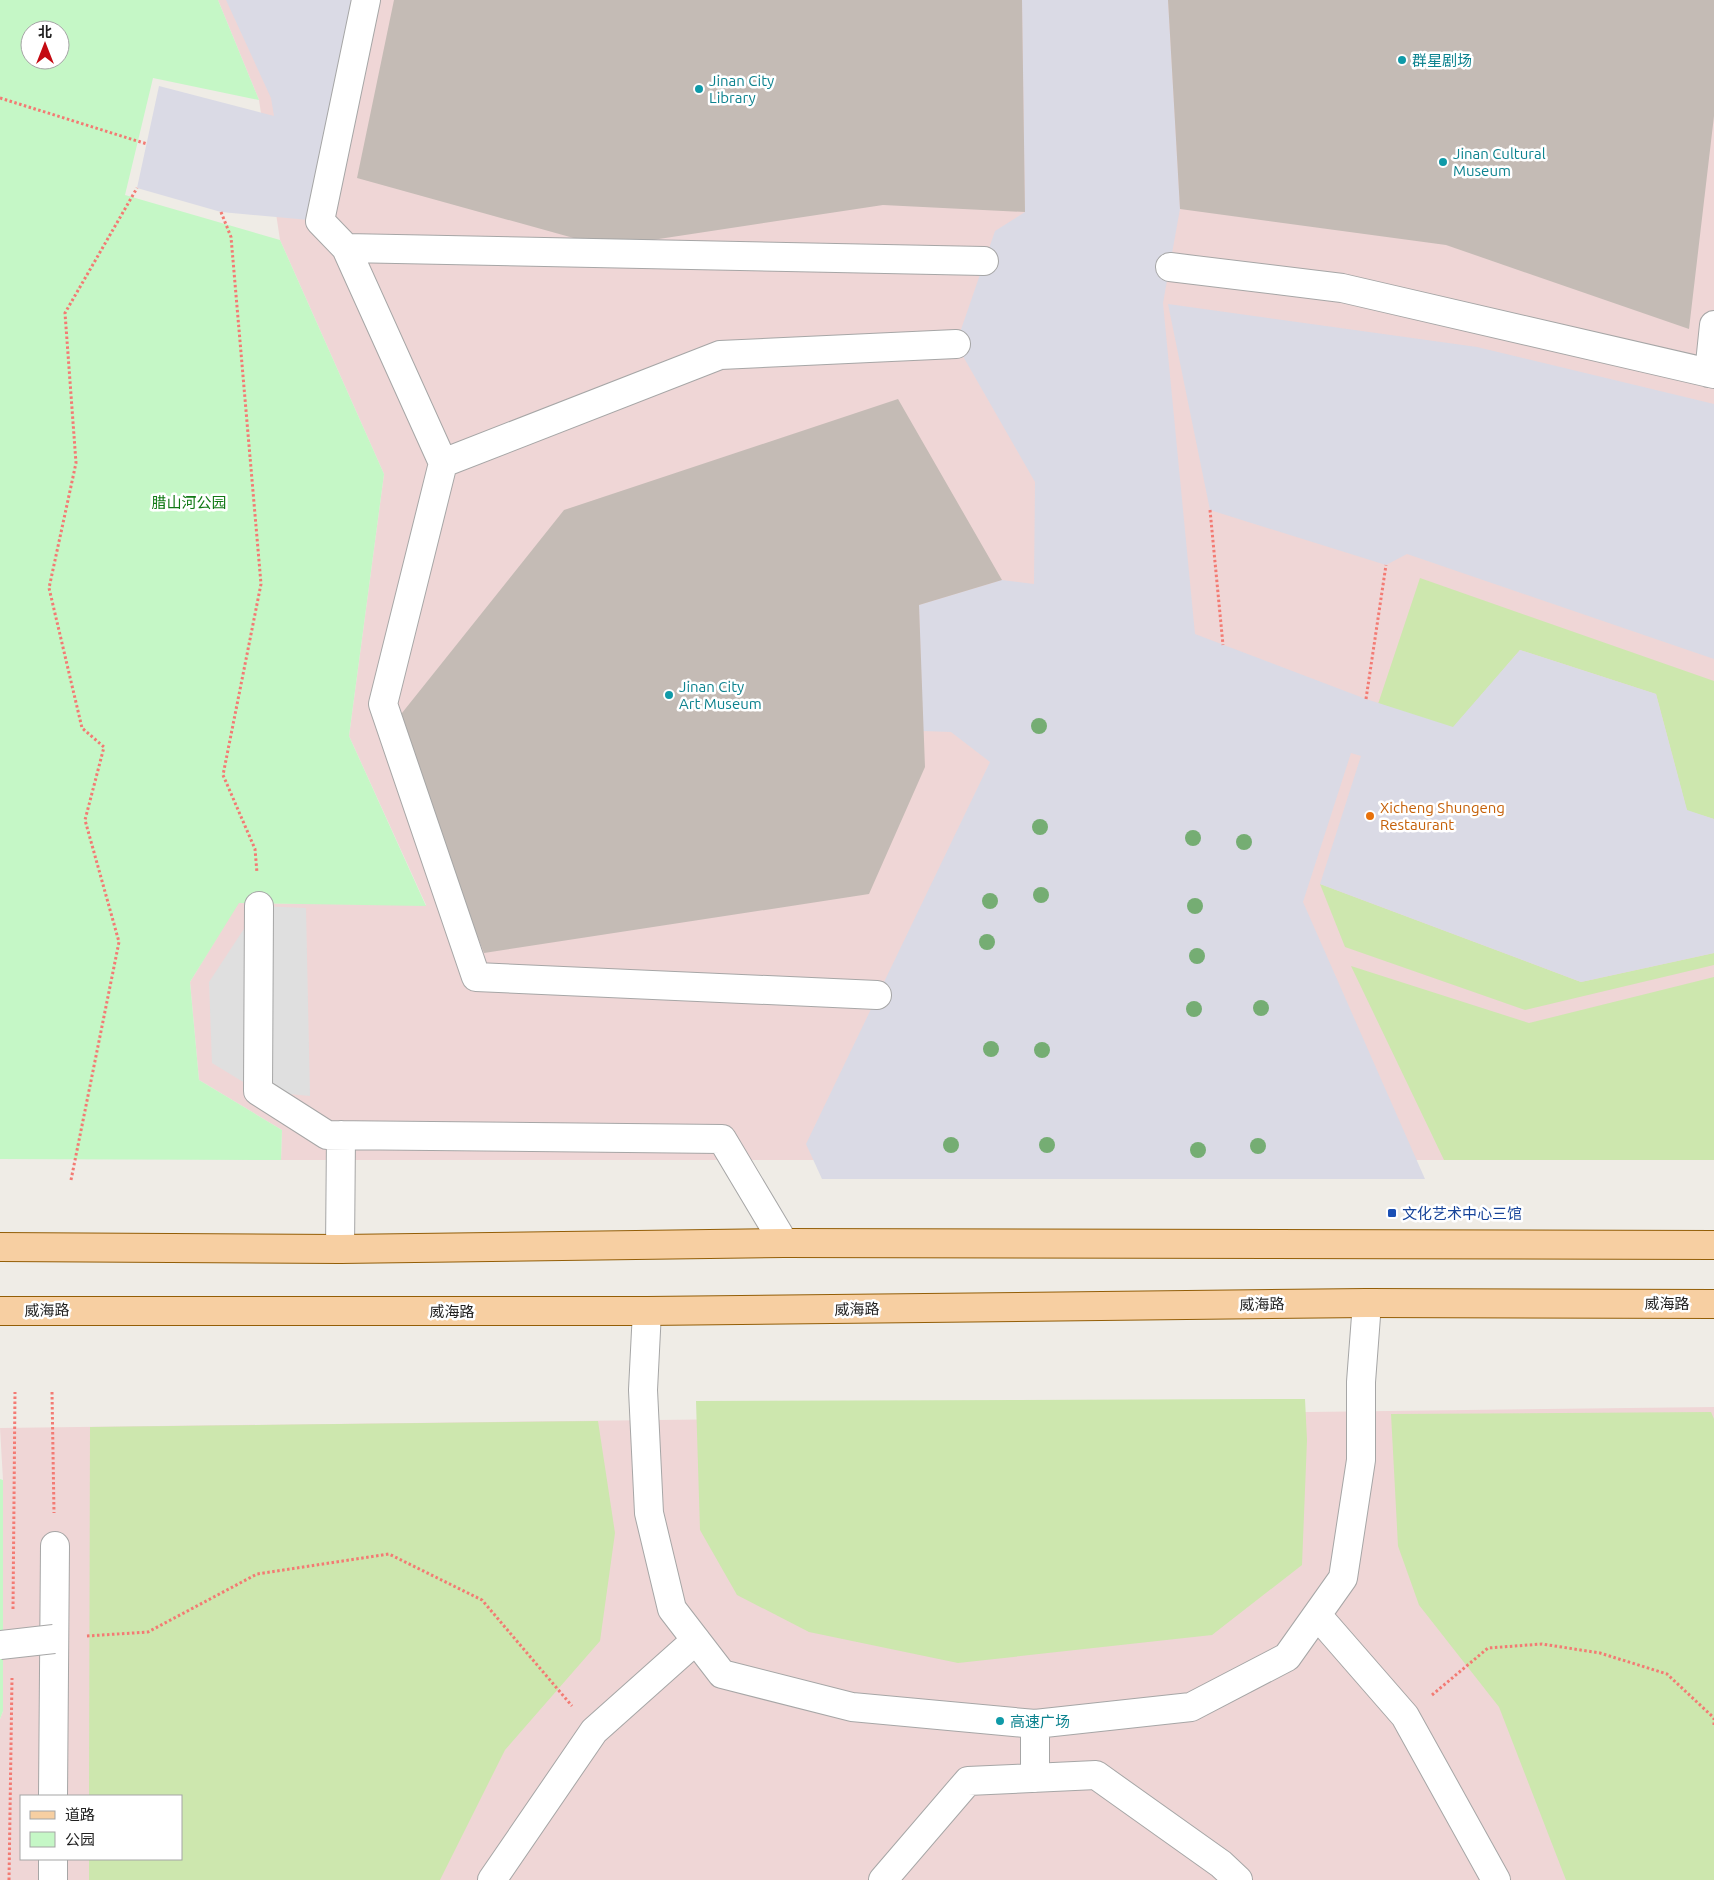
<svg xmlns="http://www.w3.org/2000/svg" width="1714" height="1880" viewBox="0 0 1714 1880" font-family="Ubuntu,'Noto Sans SC',sans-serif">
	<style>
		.commercial { fill: #efd6d6; fill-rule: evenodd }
		.grass { fill: #cde7ae }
		.park { fill: #c5f7c6; fill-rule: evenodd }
		.parking { fill: #dfdfdf }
		.plaza { fill: #dadae5 }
		.building { fill: #c4bbb5 }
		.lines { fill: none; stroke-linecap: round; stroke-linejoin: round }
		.minor-casing { stroke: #a6a6a6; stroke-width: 30 }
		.major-casing { stroke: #935e07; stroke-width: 30 }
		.path { stroke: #f37a73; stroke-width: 3; stroke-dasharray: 2.5 2.5; stroke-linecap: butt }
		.minor { stroke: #fff; stroke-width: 28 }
		.major { stroke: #f7cfa2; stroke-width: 28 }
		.minor-bridge-casing { stroke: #a6a6a6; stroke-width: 30; stroke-linecap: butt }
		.minor-bridge { stroke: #fff; stroke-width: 28 }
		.tree { fill: #75ad73 }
		.culture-dot { fill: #0f9aa8; stroke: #fff; stroke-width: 2 }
		.food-dot { fill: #e8710a; stroke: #fff; stroke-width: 2 }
		.transit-dot { fill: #1a4fb4; stroke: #fff; stroke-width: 2 }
		.labels { text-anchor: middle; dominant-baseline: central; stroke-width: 5; stroke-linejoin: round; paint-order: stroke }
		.culture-label { font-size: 15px; fill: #0d838f; stroke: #fff; text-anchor: start }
		.park-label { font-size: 15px; fill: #117915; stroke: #fff }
		.food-label { font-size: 15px; fill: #c56008; stroke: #fff; text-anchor: start }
		.transit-label { font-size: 15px; fill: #164399; stroke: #fff; text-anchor: start }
		.street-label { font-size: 15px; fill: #1f1f1f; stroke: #fff }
	</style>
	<rect width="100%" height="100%" fill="#efece6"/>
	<path class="commercial" d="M218,0H1714V1160H281L282,1130L199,1080L190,982L238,903L426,905L349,736L384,474L280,240L259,100Z
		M1714,1407V1880H0V1719L3,1711V1480L0,1428ZM21,1796H181V1859H21Z"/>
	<path class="grass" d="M1420,578L1714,681V819L1687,811L1656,694L1520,650L1453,728L1378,704Z
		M1320,884L1581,982L1714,953V965L1525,1010L1345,947Z
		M1351,966L1529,1023L1714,977V1160H1444Z
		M1305,1399L1307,1440L1302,1565L1212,1635L958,1663L809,1632L737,1595L700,1530L696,1401Z
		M1711,1412L1714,1419V1880H1566L1499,1707L1419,1605L1398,1546L1391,1414Z
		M598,1421L615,1533L600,1641L505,1750L440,1880H89V1859H181V1796H89L90,1427Z"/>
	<path class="park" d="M0,0H218L259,100L153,78L125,195L280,240L384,474L349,736L426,906L239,903L190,982L199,1080L282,1130L281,1160L0,1159ZM30,30H60V60H30Z
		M0,1479L3,1480V1711L0,1719Z"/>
	<path class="parking" d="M259,906L306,908L310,1096L258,1091L212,1063L209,982Z"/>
	<path class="plaza" d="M226,0H366L320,221L221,212L137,188L159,86L274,116L271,98Z
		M1022,0H1168L1180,209L1163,303L1195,634L1366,699L1453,727L1520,650L1656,694L1687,810L1714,819V953L1581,982L1320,884L1361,756L1351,753L1303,902L1425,1179H822L806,1144L990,762L951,732L923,731L919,605L1002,580L1034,584L1035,482L956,344L995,231L1025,212Z
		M1168,304L1477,347L1714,404V659L1407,554L1386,565L1210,510Z"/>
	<path class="building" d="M394,0H1022L1025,212L883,205L606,247L357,178Z
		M1168,0H1714V116L1689,329L1446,245L1180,209Z
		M898,399L1002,580L919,605L925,767L869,894L484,953L394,723L564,510Z"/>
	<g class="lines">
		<defs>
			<path id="minor" d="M366,0L320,221L346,248L984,261
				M346,248L443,463L383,704L476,977L877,995
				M1170,267L1342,288L1714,374
				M1709,373L1714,325
				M443,463L720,355L956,344
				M259,906L258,1091L327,1135L722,1139L784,1243
				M340,1249L341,1135
				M647,1311L643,1390L649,1513L672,1609L722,1674L852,1707L1035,1724L1191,1707L1287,1657L1343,1578L1361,1460V1382L1367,1303
				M1317,1615L1405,1716L1496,1880
				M1035,1724V1778
				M53,1796L55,1546
				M53,1880V1859
				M492,1880L594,1731L696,1640
				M883,1880L968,1781L1096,1775L1221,1864L1238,1880"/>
			<path id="major" d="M0,1247L340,1249L784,1243L1714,1245
				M0,1311H647L1367,1303L1714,1304"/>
		</defs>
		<use href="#minor" class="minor-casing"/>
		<use href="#major" class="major-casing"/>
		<path class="path" d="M0,98L147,144
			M221,212L231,237L261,584L223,775L255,849L257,873
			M1210,510L1223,645
			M1366,699L1386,565
			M71,1180L119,942L85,820L104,747L82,728L49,588L76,463L65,313L137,188
			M52,1392L54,1513
			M13,1609L15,1392
			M87,1636L148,1632L257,1574L389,1554L482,1600L572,1706
			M1432,1695L1488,1648L1542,1644L1600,1653L1667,1674L1714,1718V1727
			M9,1880L12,1678"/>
		<use href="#minor" class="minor"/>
		<use href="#major" class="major"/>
		<defs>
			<path id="minor-bridge" d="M0,1645L54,1639"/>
		</defs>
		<use href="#minor-bridge" class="minor-bridge-casing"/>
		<use href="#minor-bridge" class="minor-bridge"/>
	</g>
	<g class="tree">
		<circle cx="1039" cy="726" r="8"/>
		<circle cx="1040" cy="827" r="8"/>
		<circle cx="1193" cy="838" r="8"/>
		<circle cx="1244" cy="842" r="8"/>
		<circle cx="1041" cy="895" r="8"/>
		<circle cx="990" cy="901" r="8"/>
		<circle cx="1195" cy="906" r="8"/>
		<circle cx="987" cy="942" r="8"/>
		<circle cx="1197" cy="956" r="8"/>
		<circle cx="1261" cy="1008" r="8"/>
		<circle cx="1194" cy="1009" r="8"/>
		<circle cx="991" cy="1049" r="8"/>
		<circle cx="1042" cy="1050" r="8"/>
		<circle cx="951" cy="1145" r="8"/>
		<circle cx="1047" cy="1145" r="8"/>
		<circle cx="1258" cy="1146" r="8"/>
		<circle cx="1198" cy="1150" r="8"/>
	</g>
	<g class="culture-dot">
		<circle cx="1402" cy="60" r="5"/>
		<circle cx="699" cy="89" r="5"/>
		<circle cx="1443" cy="162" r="5"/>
		<circle cx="669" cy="695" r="5"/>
		<circle cx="1000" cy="1721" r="5"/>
	</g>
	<circle class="food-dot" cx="1370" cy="816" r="5"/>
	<rect class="transit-dot" x="1387" y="1208" width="10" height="10" rx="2.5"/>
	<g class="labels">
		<g class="culture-label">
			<text x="1412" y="60">群星剧场</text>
			<text x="709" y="80">Jinan City<tspan x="709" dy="17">Library</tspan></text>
			<text x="1453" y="153">Jinan Cultural<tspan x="1453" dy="17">Museum</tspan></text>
			<text x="679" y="686">Jinan City<tspan x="679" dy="17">Art Museum</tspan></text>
			<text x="1010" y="1721">高速广场</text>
		</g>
		<g class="park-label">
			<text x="189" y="502">腊山河公园</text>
		</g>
		<g class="food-label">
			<text x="1380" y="807">Xicheng Shungeng<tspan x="1380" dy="17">Restaurant</tspan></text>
		</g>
		<g class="transit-label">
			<text x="1402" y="1213">文化艺术中心三馆</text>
		</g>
		<g class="street-label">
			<text x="1667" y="1303">威海路</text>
			<text transform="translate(1262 1304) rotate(-1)">威海路</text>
			<text transform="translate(857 1309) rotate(-1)">威海路</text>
			<text transform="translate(47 1310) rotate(-1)">威海路</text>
			<text x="452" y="1311">威海路</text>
		</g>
	</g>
	<rect x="20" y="1795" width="162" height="65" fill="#ffffff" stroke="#a5a5a5"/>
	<rect x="30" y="1811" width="25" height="8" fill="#f7cfa2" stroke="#a5a5a5"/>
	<text x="65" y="1820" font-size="15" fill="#1f1f1f">道路</text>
	<rect x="30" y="1832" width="25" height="15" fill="#c5f7c6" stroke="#a5a5a5"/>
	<text x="65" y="1845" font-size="15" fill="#1f1f1f">公园</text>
	<g transform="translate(45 45)"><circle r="24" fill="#ffffff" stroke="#a5a5a5"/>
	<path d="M0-4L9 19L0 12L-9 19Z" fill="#c40a12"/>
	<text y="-8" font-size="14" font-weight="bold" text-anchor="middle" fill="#1f1f1f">北</text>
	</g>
</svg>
